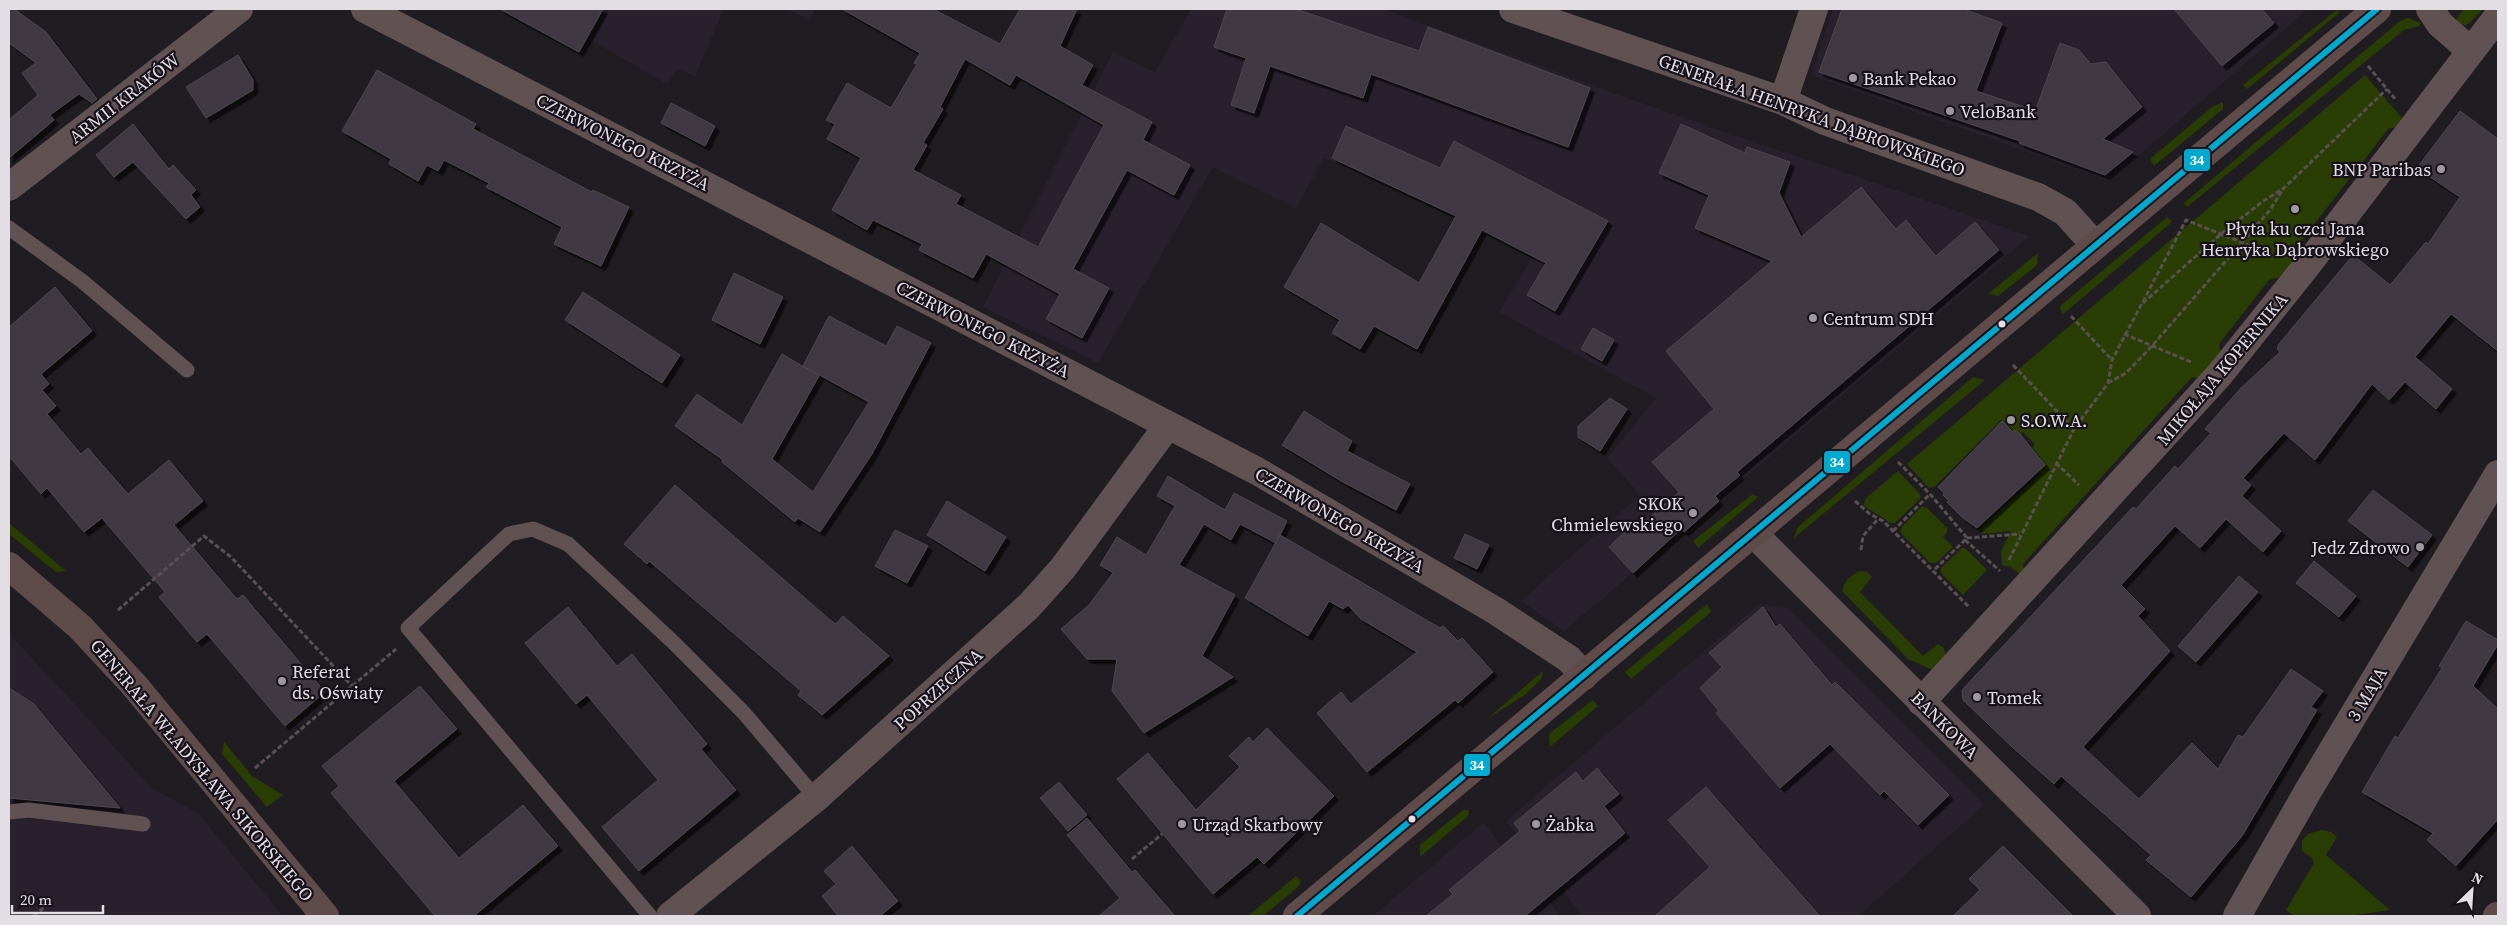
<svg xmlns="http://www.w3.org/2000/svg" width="2507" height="925" viewBox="0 0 2507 925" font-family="'Source Serif 4',serif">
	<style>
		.built { fill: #28202c }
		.green { fill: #2a3d04 }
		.building { fill: #403742; stroke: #4b494c; fill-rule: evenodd; filter: url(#shadow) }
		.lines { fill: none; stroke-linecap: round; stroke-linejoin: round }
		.path { stroke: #5a5051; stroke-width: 3; stroke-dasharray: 5 2.5; stroke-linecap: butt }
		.lane { stroke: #605252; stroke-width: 15 }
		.street { stroke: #605252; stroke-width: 28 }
		.secondary { stroke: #5e4b4a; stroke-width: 28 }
		.bus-1-casing { stroke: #17121a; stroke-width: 10 }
		.bus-1 { stroke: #00a9ce; stroke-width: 6 }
		.poi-dot { fill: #9e9aa0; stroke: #17121a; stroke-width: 2 }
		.bus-dot { fill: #e2dee4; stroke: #17121a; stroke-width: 2 }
		.labels { text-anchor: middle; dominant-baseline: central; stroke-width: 4.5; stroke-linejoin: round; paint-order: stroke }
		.poi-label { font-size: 18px; fill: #e2dee4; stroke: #17121a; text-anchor: start }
		.street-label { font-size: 18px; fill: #e2dee4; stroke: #17121a }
		.line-badge { stroke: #17121a; stroke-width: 2 }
		.badge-label { font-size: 14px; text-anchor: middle; font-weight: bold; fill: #fff }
	</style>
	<defs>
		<filter id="shadow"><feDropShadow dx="4.5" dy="4.5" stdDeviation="0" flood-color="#0009"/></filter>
	</defs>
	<rect width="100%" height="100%" fill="#1f1d21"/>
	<path class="built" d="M609,9H724L695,76L678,69L667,84L592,41Z
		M786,9H815L809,20Z
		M1191,9H1384L1630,99L2030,236L1564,631L1521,601L1640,495L1607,458L1656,398L1499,312L1536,251L1324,158L1296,208L1213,167L1098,363L983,307L1113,52L1155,72Z
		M1833,9H2308L2109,181L1811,75Z
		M1759,604L1787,608L1984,805L1858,916H1583L1506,821Z
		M9,633L153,789L198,813L283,916H9Z
		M1483,823L1561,916H1373Z"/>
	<path class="green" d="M2338,9L2339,13L2247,89L2243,85Z
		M2464,9H2483L2466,26L2457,22V18Z
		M2408,18L2421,23L2419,26L2404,30L2187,207L2184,203L2400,21Z
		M2365,75L2404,120L2402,127L2389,128L2302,240L2304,255L2288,275L2269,280L2219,344L2222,360L2206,380L2192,377L2023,564L2025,574L2021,575L2011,567L2002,565L2001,551L2011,531L1983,534L1979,530L2040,474L2038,472L2045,465L2035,454L2036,452L2032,448L2035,444L2023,432L2019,435L2001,420L1934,487L1929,488L1907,464Z
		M2223,102V109L2154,166L2150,159L2212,107Z
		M2167,217L2172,222L2062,315L2060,306Z
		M2038,253L2037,265L1998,296L1988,294Z
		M1973,377L1985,380L1794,538L1797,528Z
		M1898,471L1920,494V499L1895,523H1889C1882,515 1872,513 1864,505L1865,499Z
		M1753,494L1758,497L1698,548L1693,541Z
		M1921,507H1926L1947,528V532L1943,537L1953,547L1936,563H1930L1901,533V528Z
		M9,523L66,571L56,572L9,534Z
		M1962,548H1965L1987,570L1963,595L1941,573V568Z
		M1860,571L1867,572L1872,577L1860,592L1923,656L1938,644L1944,648L1946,657L1935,671L1908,659L1842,591C1845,581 1850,575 1860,571Z
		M1707,604L1711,612L1631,679L1625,672Z
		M1543,671L1542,678L1526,694L1487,719Z
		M1593,700L1598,706L1550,747L1549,734Z
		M224,742L252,776L283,795L267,807L222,754Z
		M1463,810H1469L1468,816L1420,857V845Z
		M2321,830L2331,832L2337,837L2326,855L2390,910L2348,916H2295L2286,910L2314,863L2312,858L2302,851V841L2308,834Z
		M1296,876L1301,881L1298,887L1263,916H1248Z"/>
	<path class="building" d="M9,9H14L46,32L97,99L92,103L79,94L50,115L54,120L9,158V120L38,95L22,73L36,63L9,43Z
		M500,9H603L579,52Z
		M842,9H933L1000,44L1020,9H1077L1060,46L1093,65L1082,85L1152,122L1143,140L1190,165L1174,195L1127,170L1073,269L1109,288L1082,338L1046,319L1060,294L986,254L973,278L919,250L922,244L873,220L867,230L832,210L861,158L827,139L835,124L826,120L847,83L891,108L917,64L914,63L920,53ZM965,59L1010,85L1016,75L1104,125L1038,247L956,204L961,195L913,170L927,145L923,143L943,109L940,107Z
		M1227,9H1296L1419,51L1428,27L1590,88L1568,147L1371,74L1363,98L1270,66L1254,113L1231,105L1246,58L1214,47Z
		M1842,9H1963L2002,23L1976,91L2030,109L2031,107L2036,109L2060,43L2079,50L2091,64L2106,62L2142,107L2103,139L2133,152L2105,175L2019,143L2020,141L1819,72Z
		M2174,9H2262L2274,23L2222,66Z
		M238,55L253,80V90L206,118L186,87Z
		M377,70L476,124L473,129L592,192L593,190L629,207L601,266L554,244L562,227L486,187L489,183L444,160L438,171L427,165L418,181L389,164L391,159L342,131Z
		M671,103L715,126L705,146L661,123Z
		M2460,111L2498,139V351L2451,314L2415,357L2452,389L2436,409L2405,382L2389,400L2372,384L2315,460L2284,433L2243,478L2251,485L2242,496L2281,531L2263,552L2226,519L2200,548L2175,526L2121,585L2145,609L2138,616L2170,651L2083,747L2139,799L2192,743L2218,769L2238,735L2243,737L2291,669L2323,691L2311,707L2317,710L2242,836L2191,897L2146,860L2151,855L2061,776L2054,784L2011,746L1963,700L1962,690L2133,507L2136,509L2175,466L2178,469L2211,433L2205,429L2241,388L2280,352L2277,349L2279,344L2353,255L2390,285L2426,242L2428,244L2460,197L2417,168Z
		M133,124L169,169L173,165L196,190L191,195L200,207L186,219L133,162L114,177L96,155Z
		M1681,124L1745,153L1747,147L1790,162L1779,193L1801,237L1861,187L1896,229L1906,220L1936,256L1975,222L1999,250L1737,472L1740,475L1715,496L1719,501L1684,532L1681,529L1633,573L1609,547L1630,527L1634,531L1679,492L1652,462L1714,409L1666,351L1772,261L1695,228L1709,195L1659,173Z
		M1346,126L1440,168L1454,141L1608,221L1555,311L1527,295L1546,263L1482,230L1417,349L1374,326L1360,349L1332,333L1340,320L1284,287L1321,223L1419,283L1456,216L1332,158Z
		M734,273L783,297L760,344L712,320Z
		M55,287L92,331L41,374L49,384L42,390L56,406L47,414L81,454L88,448L128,494L169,460L203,501L174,525L237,599L243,595L325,692L285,726L207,634L197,642L159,597L165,592L102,518L84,532L47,488L41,494L9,456V327Z
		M583,292L680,355L662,383L565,320Z
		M829,316L886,346L897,326L931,343L872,454L820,532L798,518L795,522L722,462L723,460L675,426L697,394L742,425L782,354L819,376L772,459L813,492L869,402L803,366Z
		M1593,328L1614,340L1602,361L1581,349Z
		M1610,398L1627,409L1600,451L1578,437V426Z
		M1304,411L1352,441L1347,451L1410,484L1396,510L1341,481L1282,445Z
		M2002,421L2013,432L2014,430L2020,434L2045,465L1977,528L1963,518L1947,502L1949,501L1943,495L1944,493L1938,487Z
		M1168,476L1225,510L1234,493L1287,521L1276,543L1240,524L1231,540L1204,524L1179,565L1235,595L1202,656L1233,677L1144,733L1112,691L1117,659H1087L1061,629L1089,605L1113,573L1100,565L1117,537L1146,555L1175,506L1157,496Z
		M675,485L829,619L836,624L843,616L889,656L822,715L798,695L801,691L649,561L647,564L624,544Z
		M2373,490L2432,535L2408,567L2348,521Z
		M947,501L1006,537L985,571L927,535Z
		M895,530L928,546L907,583L875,566Z
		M1465,534L1489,545L1477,569L1454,558Z
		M1280,535L1440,628L1443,626L1458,641L1462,638L1493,672L1458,703L1455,700L1367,772L1317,713L1341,692L1351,704L1417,652L1361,619L1348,605L1343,609L1329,601L1308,636L1245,598Z
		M2314,561L2356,596L2339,617L2296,583Z
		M2239,576L2258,592L2196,662L2178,646Z
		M568,607L617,666L632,654L707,744L701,749L736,790L639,871L602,827L658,780L587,695L576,704L525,643Z
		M1763,607L1776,627L1780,624L1832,685L1835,682L1949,795L1918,825L1884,791L1880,795L1830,744L1780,788L1716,713L1719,711L1700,688L1722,667L1709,653Z
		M2466,621L2498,640V644L2473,686L2498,709V819L2456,866L2427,840L2433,833L2362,792L2395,736L2398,738L2442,668L2439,666Z
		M420,686L457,729L394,781L459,858L523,805L558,846L474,916H435L331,793L339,786L322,766Z
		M9,688L34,704L120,808L9,798Z
		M1267,728L1334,796L1264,864L1257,857L1213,894L1117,779L1148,753L1196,810L1240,767L1229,756L1249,737L1253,742Z
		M1597,768L1619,794L1604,806L1625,833L1525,916H1426L1453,894L1449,890L1520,831L1514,823L1576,772L1583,781Z
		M1059,782L1087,815L1068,831L1040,798Z
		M1706,787L1820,916H1655L1710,867L1668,820Z
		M1087,818L1132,872L1135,870L1175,916H1099L1120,898L1067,835Z
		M852,846L898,901L880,916H838L822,896L836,884L824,871Z
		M2003,846L2073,916H1953L1980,890L1969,879Z"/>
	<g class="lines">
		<path class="path" d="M2368,66L2396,100
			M2143,303L2221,234L2262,202L2284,188L2387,89
			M2071,316L2112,360
			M2124,334L2191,362
			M2013,365L2074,429
			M2108,383L2126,373L2152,346L2270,210L2283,189
			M1898,462L1930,494L1967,538L1933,571
			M2056,463L2079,485
			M1855,501L1870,514L1883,521L1970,608
			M1893,531L1930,494
			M1967,538L2020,534
			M1965,540L2000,571
			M1861,550L1863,536L1878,519
			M2009,560L2074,429L2108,383L2112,360L2186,220L2278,257
			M118,610L204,536L231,557L352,686
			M255,768L396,649
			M1132,859L1162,834
			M34,916L50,902"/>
		<path class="lane" d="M9,228L82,281L187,370
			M9,812L29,810L143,824
			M650,916L408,628L509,534L533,529L568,544L674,643L744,713L816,798"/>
		<path class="street" d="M365,9L1257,471L1496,611L1569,659L1584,676
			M1513,9L1783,101L1825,121L2038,197L2065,212L2095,245
			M2430,9L2440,24L2471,51
			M1783,101L1814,9
			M9,187L239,9
			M1754,534L2137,916
			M1921,702L2220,374L2305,268L2498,16
			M670,916L816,798L1029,606L1063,568L1168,425
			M2237,916L2308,791L2498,474"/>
		<path class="secondary" d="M9,566L80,627L134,685L325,916
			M1297,916L2377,9
			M2497,916H2498"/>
		<defs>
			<path id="bus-1" d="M1297,916L2377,9"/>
		</defs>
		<use href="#bus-1" class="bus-1-casing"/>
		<use href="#bus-1" class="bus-1"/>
	</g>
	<g class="poi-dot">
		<circle cx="1853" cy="78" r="5"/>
		<circle cx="1950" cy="111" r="5"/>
		<circle cx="2441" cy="169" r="5"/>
		<circle cx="2295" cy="209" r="5"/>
		<circle cx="1813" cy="318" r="5"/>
		<circle cx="2011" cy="420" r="5"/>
		<circle cx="1693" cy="513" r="5"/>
		<circle cx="2420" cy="547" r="5"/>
		<circle cx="282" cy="681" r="5"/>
		<circle cx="1977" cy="697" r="5"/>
		<circle cx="1182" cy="824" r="5"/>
		<circle cx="1536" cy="824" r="5"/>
	</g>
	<g class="bus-dot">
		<circle cx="2002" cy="324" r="4.5"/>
		<circle cx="1412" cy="819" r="4.5"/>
	</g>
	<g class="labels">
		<g class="poi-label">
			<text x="1863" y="78">Bank Pekao</text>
			<text x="1960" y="111">VeloBank</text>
			<text x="2431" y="169" text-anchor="end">BNP Paribas</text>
			<text x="2295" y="228" text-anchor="middle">Płyta ku czci Jana<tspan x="2295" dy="21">Henryka Dąbrowskiego</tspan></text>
			<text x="1823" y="318">Centrum SDH</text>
			<text x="2021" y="420">S.O.W.A.</text>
			<text x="1683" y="503" text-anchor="end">SKOK<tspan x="1683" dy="21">Chmielewskiego</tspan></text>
			<text x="2410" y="547" text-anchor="end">Jedz Zdrowo</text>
			<text x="292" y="671">Referat<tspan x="292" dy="21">ds. Oświaty</tspan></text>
			<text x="1987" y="697">Tomek</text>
			<text x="1192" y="824">Urząd Skarbowy</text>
			<text x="1546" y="824">Żabka</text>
		</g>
		<g class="street-label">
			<text transform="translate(124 98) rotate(-38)">ARMII KRAKÓW</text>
			<text transform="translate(1812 115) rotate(20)">GENERAŁA HENRYKA DĄBROWSKIEGO</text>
			<text transform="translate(623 142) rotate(27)">CZERWONEGO KRZYŻA</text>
			<text transform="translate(983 329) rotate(27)">CZERWONEGO KRZYŻA</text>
			<text transform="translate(2222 369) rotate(-50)">MIKOŁAJA KOPERNIKA</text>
			<text transform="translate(1340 520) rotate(30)">CZERWONEGO KRZYŻA</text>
			<text transform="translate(938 689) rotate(-42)">POPRZECZNA</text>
			<text transform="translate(2367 694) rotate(-59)">3 MAJA</text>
			<text transform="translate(1945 725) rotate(45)">BANKOWA</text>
			<text transform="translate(202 770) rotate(50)">GENERAŁA WŁADYSŁAWA SIKORSKIEGO</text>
		</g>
	</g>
	<g class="line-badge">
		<rect x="2183" y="148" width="28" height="24" rx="5" fill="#00a9ce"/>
		<rect x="1823" y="450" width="28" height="24" rx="5" fill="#00a9ce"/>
		<rect x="1463" y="753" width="28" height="24" rx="5" fill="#00a9ce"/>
	</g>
	<g class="badge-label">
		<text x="2197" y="165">34</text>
		<text x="1837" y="467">34</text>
		<text x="1477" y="770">34</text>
	</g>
	<rect width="2507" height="925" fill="none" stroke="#e2dee4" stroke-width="20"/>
	<g transform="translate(2472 890) rotate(25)" stroke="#17121a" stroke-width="4" paint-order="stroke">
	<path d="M0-4L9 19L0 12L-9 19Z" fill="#e2dee4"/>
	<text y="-8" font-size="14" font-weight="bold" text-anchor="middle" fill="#e2dee4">N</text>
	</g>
	<path d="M12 905v8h91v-8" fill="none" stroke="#e2dee4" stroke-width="2.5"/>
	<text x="20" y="905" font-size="15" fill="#e2dee4" stroke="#17121a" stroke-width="4" paint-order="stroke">20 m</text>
</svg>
